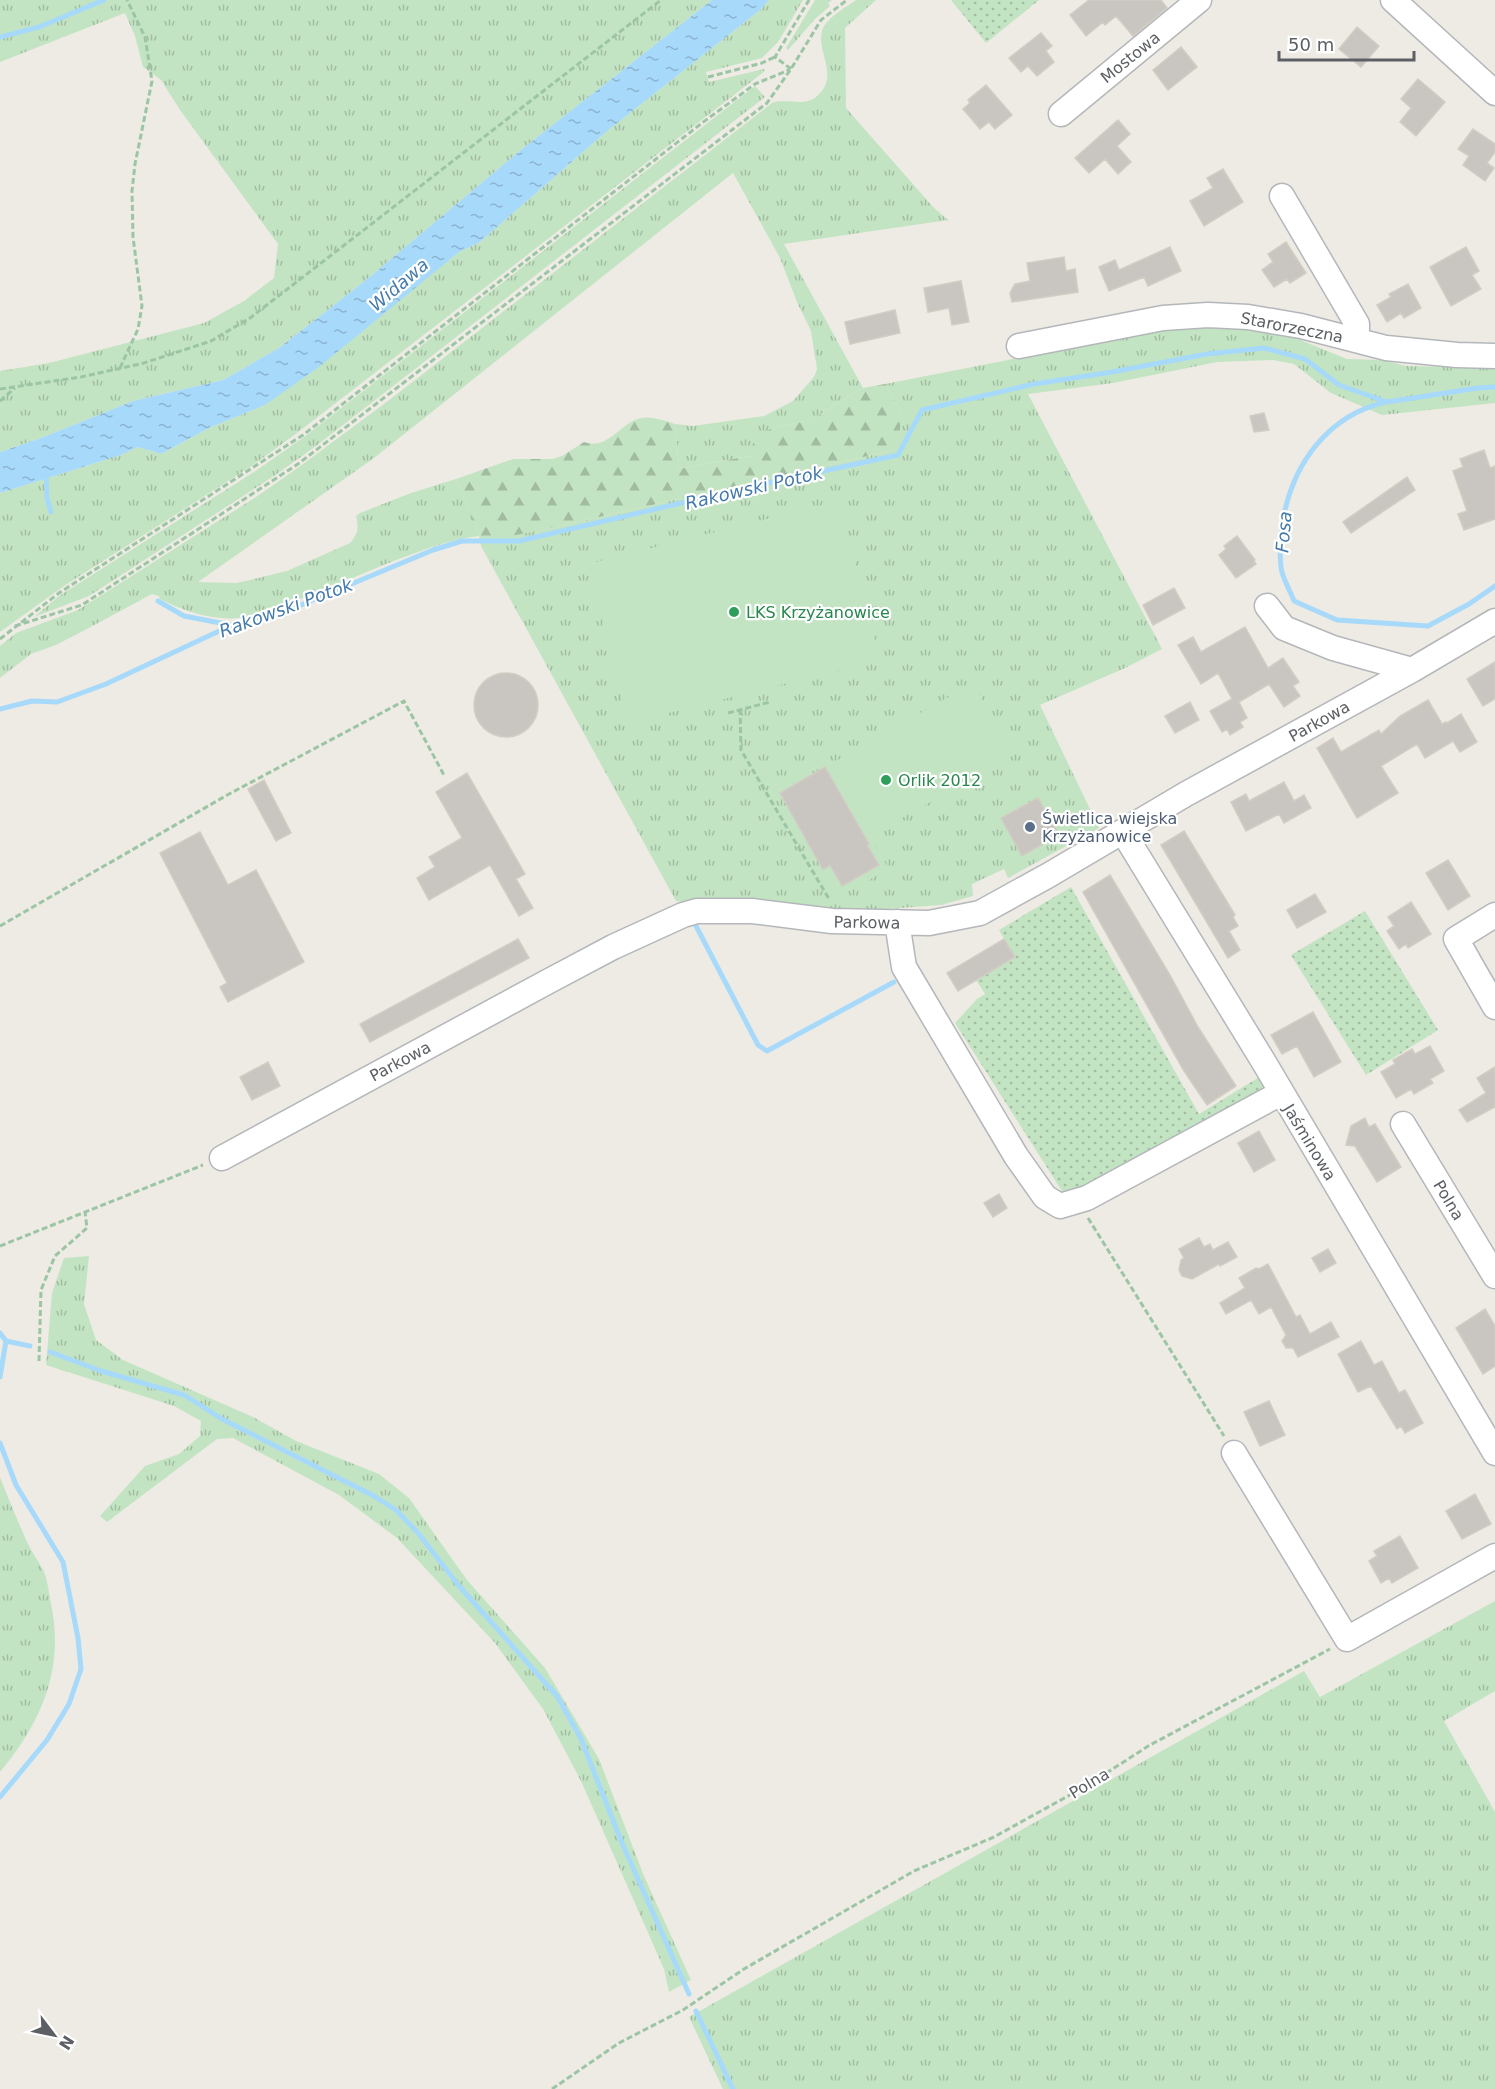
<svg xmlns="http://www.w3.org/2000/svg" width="1495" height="2089" font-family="'DejaVu Sans',sans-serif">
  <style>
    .grass { fill: url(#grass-tufts) }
    .forest { fill: url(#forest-firs) }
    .garden { fill: url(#garden-dots) }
    .pitch { fill: #c3e4c2 }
    .water { fill: url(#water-ripples) }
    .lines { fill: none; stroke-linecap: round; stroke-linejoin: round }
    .stream { stroke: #a7d9fb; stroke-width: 5 }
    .building { fill: #c9c6c1; stroke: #d2cdc3; stroke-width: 1.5 }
    .minor-casing { stroke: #b4b7ba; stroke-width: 27 }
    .path { stroke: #9bc5a5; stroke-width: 3; stroke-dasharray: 6 3; stroke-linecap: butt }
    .minor { stroke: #fff; stroke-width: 24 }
    .leisure-dot { fill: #2e9e5b; stroke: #fff; stroke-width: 2 }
    .service-dot { fill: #5c6f8a; stroke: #fff; stroke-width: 2 }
    .labels { text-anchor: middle; stroke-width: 4.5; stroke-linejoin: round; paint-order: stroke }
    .street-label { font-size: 16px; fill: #5c6064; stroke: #fff }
    .leisure-label { font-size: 16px; fill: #27864d; stroke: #fff; text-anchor: start }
    .service-label { font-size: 16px; fill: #4e5e75; stroke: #fff; text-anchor: start }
    .water-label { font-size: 18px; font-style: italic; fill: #447aac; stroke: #fff }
  </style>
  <defs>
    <pattern id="grass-tufts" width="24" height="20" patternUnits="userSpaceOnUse" patternTransform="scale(1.5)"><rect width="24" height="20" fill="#c3e4c2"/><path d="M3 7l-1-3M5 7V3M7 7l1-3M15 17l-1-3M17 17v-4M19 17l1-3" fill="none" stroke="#a2bca1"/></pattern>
    <pattern id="forest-firs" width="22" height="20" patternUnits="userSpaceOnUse" patternTransform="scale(1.5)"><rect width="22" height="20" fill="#c3e4c2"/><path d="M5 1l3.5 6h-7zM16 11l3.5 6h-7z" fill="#a2bca1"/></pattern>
    <pattern id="garden-dots" width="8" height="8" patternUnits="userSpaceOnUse" patternTransform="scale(1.5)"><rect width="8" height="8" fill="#c3e4c2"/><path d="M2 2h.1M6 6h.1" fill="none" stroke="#a2bca1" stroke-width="1.8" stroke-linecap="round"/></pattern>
    <pattern id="water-ripples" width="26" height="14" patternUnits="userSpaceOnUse" patternTransform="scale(1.5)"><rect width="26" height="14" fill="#a7d9fb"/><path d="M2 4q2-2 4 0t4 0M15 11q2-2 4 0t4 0" fill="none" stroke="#8bb3cf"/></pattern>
  </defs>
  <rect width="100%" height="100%" fill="#eeebe4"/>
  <path class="grass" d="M0,0H712L522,149L366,280L279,348L223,380L133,401L41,438L0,452V371L49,363L204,323L244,301L274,278L278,244L180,110L161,80L143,67L135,36L125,13L0,62Z
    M769,0H803L778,42L762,58L706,72L709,82L764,69L765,71L297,433L253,465L64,586L0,632V493L121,455L138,447L161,454L211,427L265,405L459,252L480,242L606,132L760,10Z
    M815,0H832L828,3L830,6L815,19L788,50L786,48Z
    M856,0H876L845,28L846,108L934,208L948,220L784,244L863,388L811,420L776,427L749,456L679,469L675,424L693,426L764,416L793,401L814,377L817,369L811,331L797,302L780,258L733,173L374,458L198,582L237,583L287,571L350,543C358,534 359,528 356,516L360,513L411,493L456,479L480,536L542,530L894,450L901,411L885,384L1208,321L1278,331L1347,359L1382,360L1406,366L1495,368V403L1382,415L1331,393L1294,364L1273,360L1217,362L1113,383L1028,394L1162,649L1125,668L1040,705L1099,828L1008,878L1004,869L972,884L973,896L941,905L859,911H802L676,901L481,546L479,536C452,539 430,548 404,557C352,577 302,601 248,617C218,622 187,613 160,599L159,596L152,594L85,630L56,645L31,654L0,678V646L16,633L78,610L256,497L299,467L388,401L772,103C786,98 804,107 816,97C841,76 816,53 822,31C826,18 845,8 856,0Z
    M755,86L765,97L316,446L277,474L89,596L34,617L59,596L257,470L304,437Z
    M89,1256L84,1304L96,1340L123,1360L253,1417L296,1441L379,1474L409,1498L467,1580L545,1668L599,1759L644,1876L691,1980L669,1992L664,1969L581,1781L543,1709L495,1643L397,1538L339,1495L233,1438L217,1439L107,1522L100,1516L145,1466L179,1454L200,1436L201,1421L174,1406L46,1365L52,1293L64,1258Z
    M0,1477C9,1500 18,1522 28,1544C33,1554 40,1563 44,1572C48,1582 49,1594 51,1604C65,1669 41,1723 0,1772Z
    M1495,1601V1691L1444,1721L1495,1812V2089H723L689,2017L1304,1671L1320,1697Z"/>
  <path class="forest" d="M885,384L901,411L899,444L894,450L542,530L506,537L480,536L456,479L513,459H552L562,456L584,442C609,451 621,421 642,418C653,416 665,421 675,424L679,469L749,456L756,435L776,427L811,420L863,388Z"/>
  <path class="garden" d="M951,0H1039L986,43Z
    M1071,887L1199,1114L1261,1076L1270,1092L1067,1199L955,1023L977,999L985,994L976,980L1015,957L999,930Z
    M1365,911L1438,1030L1366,1075L1291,955Z"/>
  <path class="pitch" d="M839,501L880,660L628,723L588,564Z
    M973,683L1014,755L870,836L889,869L838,897L780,793Z"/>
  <path class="water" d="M712,0H769L760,10L606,132L480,242L459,252L319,367L265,405L211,427L161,454L138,447L121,455L0,493V452L41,438L133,401L223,380L279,348L366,280L522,149Z"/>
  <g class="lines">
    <path class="stream" d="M0,37L39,27L104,0
      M1385,402C1328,416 1293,463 1283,520C1281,535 1279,552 1281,567C1282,578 1290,590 1294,601L1337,620L1428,626L1469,604L1495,586
      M46,472L47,498L51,512
      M158,601L184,616L231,625
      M0,709L32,701L57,702L106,684L232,625L301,605L433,550L462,541H519L758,485L898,455L922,410L1034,384L1112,372L1207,354L1264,348L1305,359L1339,385L1387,402L1478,388L1495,387
      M695,924L758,1045L767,1051L894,982
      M0,1333L6,1341L0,1377
      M6,1341L30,1346
      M50,1352L101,1371L184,1395L222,1419L374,1496L396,1510L418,1533L459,1586L557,1696L581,1739L622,1843L689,1994
      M0,1443L16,1485L63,1562L78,1638L81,1669L69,1704L47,1740L0,1797
      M696,2011L733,2089"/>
  </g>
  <path class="building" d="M1089,0H1161L1167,8L1133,36L1116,16L1105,25L1103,22L1086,36L1070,15Z
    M1357,27L1379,46L1361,67L1339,49Z
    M1041,33L1052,46L1046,51L1054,62L1037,76L1028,66L1021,72L1009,58Z
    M1181,47L1197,67L1168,90L1153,70Z
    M1418,79L1445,102L1416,136L1400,122L1411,108L1401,99Z
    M986,85L1012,115L995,129L989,122L980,129L963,109L970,103L968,100Z
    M1118,120L1130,134L1117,146L1131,162L1118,174L1105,159L1089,173L1075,158Z
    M1473,129L1495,144V152L1487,163L1494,168L1485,181L1463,165L1469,156L1458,149Z
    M1223,169L1243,202L1204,226L1190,201L1213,188L1207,178Z
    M1286,242L1306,273L1290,283L1287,279L1274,287L1262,270L1273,262L1268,254Z
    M1170,247L1181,271L1148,286L1144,277L1109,291L1099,267L1115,260L1119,270Z
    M1466,247L1479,271L1472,275L1481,289L1451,306L1430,267Z
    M1064,257L1066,271L1075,269L1078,292L1012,302L1010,293L1015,284L1030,281L1027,263Z
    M961,281L969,322L952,325L949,308L928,312L924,288Z
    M1408,284L1421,308L1404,318L1401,313L1387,322L1377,305L1391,297L1389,294Z
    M895,310L900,333L850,344L845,322Z
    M1264,413L1269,430L1254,432L1250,416Z
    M1484,450L1490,468L1495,466V519L1464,530L1458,514L1467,511L1453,471L1463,467L1460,459Z
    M1407,477L1415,490L1351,533L1343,522Z
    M1237,536L1255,560L1254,561L1256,564L1236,578L1219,555L1226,549L1224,546Z
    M1174,588L1185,608L1153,625L1143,605Z
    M1245,627L1268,668L1283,658L1299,682L1293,686L1300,696L1284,707L1269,684L1239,702L1247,718L1240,722L1243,727L1230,735L1227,729L1222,732L1210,711L1232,699L1218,673L1201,684L1178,645L1193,637L1201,652Z
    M1495,662V699L1483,706L1467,679Z
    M474 705a32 32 0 1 1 64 0a32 32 0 1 1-64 0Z
    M1428,700L1442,724L1446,722L1447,723L1461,714L1477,742L1460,752L1453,741L1425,758L1417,744L1381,766L1398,793L1357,818L1317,748L1333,738L1341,752L1379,730L1381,734L1400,716Z
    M1190,702L1199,720L1175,733L1165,716Z
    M825,767L869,844L867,845L879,865L842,886L830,865L823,870L780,793Z
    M467,773L525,874L516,879L533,908L519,916L490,865L429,900L417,878L435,867L429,857L462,838L436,792Z
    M264,780L291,833L276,841L248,789Z
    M1284,782L1294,801L1304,795L1311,808L1284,823L1279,814L1246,831L1231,802L1246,794L1249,801Z
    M1038,798L1059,835L1022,856L1001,818Z
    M1184,831L1235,915L1233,917L1238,926L1229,931L1240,950L1228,958L1161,845Z
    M200,832L228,885L256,870L304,962L228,1002L220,987L227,983L160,853Z
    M1448,860L1470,896L1448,910L1426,873Z
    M1110,875L1170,975L1198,1027L1236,1086L1207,1105L1184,1071L1083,892Z
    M1315,894L1326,912L1297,928L1287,910Z
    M1411,902L1431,934L1408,948L1406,944L1399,949L1387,931L1394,926L1388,917Z
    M518,939L529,958L370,1042L360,1024Z
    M1004,939L1015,957L958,991L947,973Z
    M1313,1012L1341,1062L1314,1077L1297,1046L1282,1054L1271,1035Z
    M1430,1046L1444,1071L1430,1079L1433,1083L1414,1094L1411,1089L1396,1098L1381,1072L1395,1064L1393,1060L1412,1049L1415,1054Z
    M268,1062L280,1086L252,1100L240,1077Z
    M1495,1067V1107L1467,1122L1459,1110L1486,1093L1477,1078Z
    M1365,1118L1369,1127L1375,1124L1401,1167L1377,1182L1355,1146L1346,1145L1351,1126Z
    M1259,1131L1275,1160L1254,1172L1238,1143Z
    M999,1194L1007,1208L993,1217L984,1203Z
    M1199,1238L1204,1247L1210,1244L1213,1250L1228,1242L1237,1257L1220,1266L1219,1264L1192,1279L1182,1276L1179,1270L1181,1260L1184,1258L1179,1249Z
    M1328,1249L1336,1263L1320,1272L1312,1258Z
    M1268,1264L1296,1317L1300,1315L1310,1334L1331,1322L1339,1337L1298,1357L1293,1348H1286L1282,1341L1286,1335L1271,1307L1259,1314L1251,1300L1226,1314L1220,1303L1245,1288L1239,1278L1256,1268L1259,1269Z
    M1485,1309L1495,1326V1366L1483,1374L1456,1328Z
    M1361,1341L1374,1365L1382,1361L1399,1393L1405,1390L1423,1423L1405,1433L1401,1426L1397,1429L1371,1386L1358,1392L1338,1354Z
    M1269,1401L1285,1435L1260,1446L1244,1412Z
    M1475,1494L1491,1524L1462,1539L1446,1511Z
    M1400,1536L1418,1568L1392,1583L1389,1578L1381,1583L1369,1561L1377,1556L1374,1551Z"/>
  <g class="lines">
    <g class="minor-casing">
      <path id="minor" d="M1393,0L1495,93
        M1061,114L1199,0
        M1282,196L1357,324V340
        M1019,346L1163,318L1208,315L1248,317L1301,326L1386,348L1457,355L1495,356
        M1267,606L1284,628L1333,648L1412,670
        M1123,832L1265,1064L1495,1453
        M1495,915L1456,939L1495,1007
        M897,922L904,967L1016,1156L1045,1197L1060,1206L1087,1198L1281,1093
        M1403,1124L1495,1276
        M222,1158L549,981L613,947L683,915L697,911H752L832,921L929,923L980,913L1049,875L1186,794L1412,670L1495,621
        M1234,1453L1347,1639L1495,1556"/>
    </g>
    <path class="path" d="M791,69L775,57L809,0
      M708,77L762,63L775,57
      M120,368L138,329L142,306L133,237L132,191L135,164L152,81L145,37L127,0
      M0,389L81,377L144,363L211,341L250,318L661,0
      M0,401L15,388
      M15,626L82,605L298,464L767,103L791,69L821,20L847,0
      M0,639L59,593L303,435L702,123L755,84L789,70
      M740,709L741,750L829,899
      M728,713L770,702
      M0,926L229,794L404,701L445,777
      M1088,1218L1224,1436
      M0,1246L203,1165
      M39,1361L41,1290L55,1256L87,1228L85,1212
      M552,2089L619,2043L683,2010L744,1969L914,1871L994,1837L1086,1786L1150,1745L1330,1649"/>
    <use href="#minor" class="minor"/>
  </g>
  <g class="leisure-dot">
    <circle cx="734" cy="612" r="6"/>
    <circle cx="886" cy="780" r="6"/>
  </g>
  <circle class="service-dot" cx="1030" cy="827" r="6"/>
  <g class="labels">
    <g class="street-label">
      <text transform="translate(1130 57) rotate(-39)" y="6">Mostowa</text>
      <text transform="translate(1292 327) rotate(11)" y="6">Starorzeczna</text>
      <text transform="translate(1319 721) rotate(-29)" y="6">Parkowa</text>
      <text transform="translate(867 922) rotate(1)" y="6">Parkowa</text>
      <text transform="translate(400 1061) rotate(-28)" y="6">Parkowa</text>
      <text transform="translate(1310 1142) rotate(59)" y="6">Jaśminowa</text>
      <text transform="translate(1449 1200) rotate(59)" y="6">Polna</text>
      <text transform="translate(1089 1783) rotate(-31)" y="6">Polna</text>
    </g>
    <g class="leisure-label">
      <text x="746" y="618">LKS Krzyżanowice</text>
      <text x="898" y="786">Orlik 2012</text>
    </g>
    <g class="service-label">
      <text x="1042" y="824">Świetlica wiejska<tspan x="1042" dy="18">Krzyżanowice</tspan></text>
    </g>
    <g class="water-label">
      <text transform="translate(399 285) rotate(-40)" y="6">Widawa</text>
      <text transform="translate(754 488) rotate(-13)" y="6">Rakowski Potok</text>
      <text transform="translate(1284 532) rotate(-85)" y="6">Fosa</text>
      <text transform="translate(286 608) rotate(-20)" y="6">Rakowski Potok</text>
    </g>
  </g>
  <g transform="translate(54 2035) rotate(122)" stroke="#ffffff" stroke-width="4.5" paint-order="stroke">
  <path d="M0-4.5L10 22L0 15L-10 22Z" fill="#5c6064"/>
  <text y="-9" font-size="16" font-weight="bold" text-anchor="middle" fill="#5c6064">N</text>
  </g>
  <path d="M1279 51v9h135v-9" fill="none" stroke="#5c6064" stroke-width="3"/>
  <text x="1288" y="51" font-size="18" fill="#5c6064" stroke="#ffffff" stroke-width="4.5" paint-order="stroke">50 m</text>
</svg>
